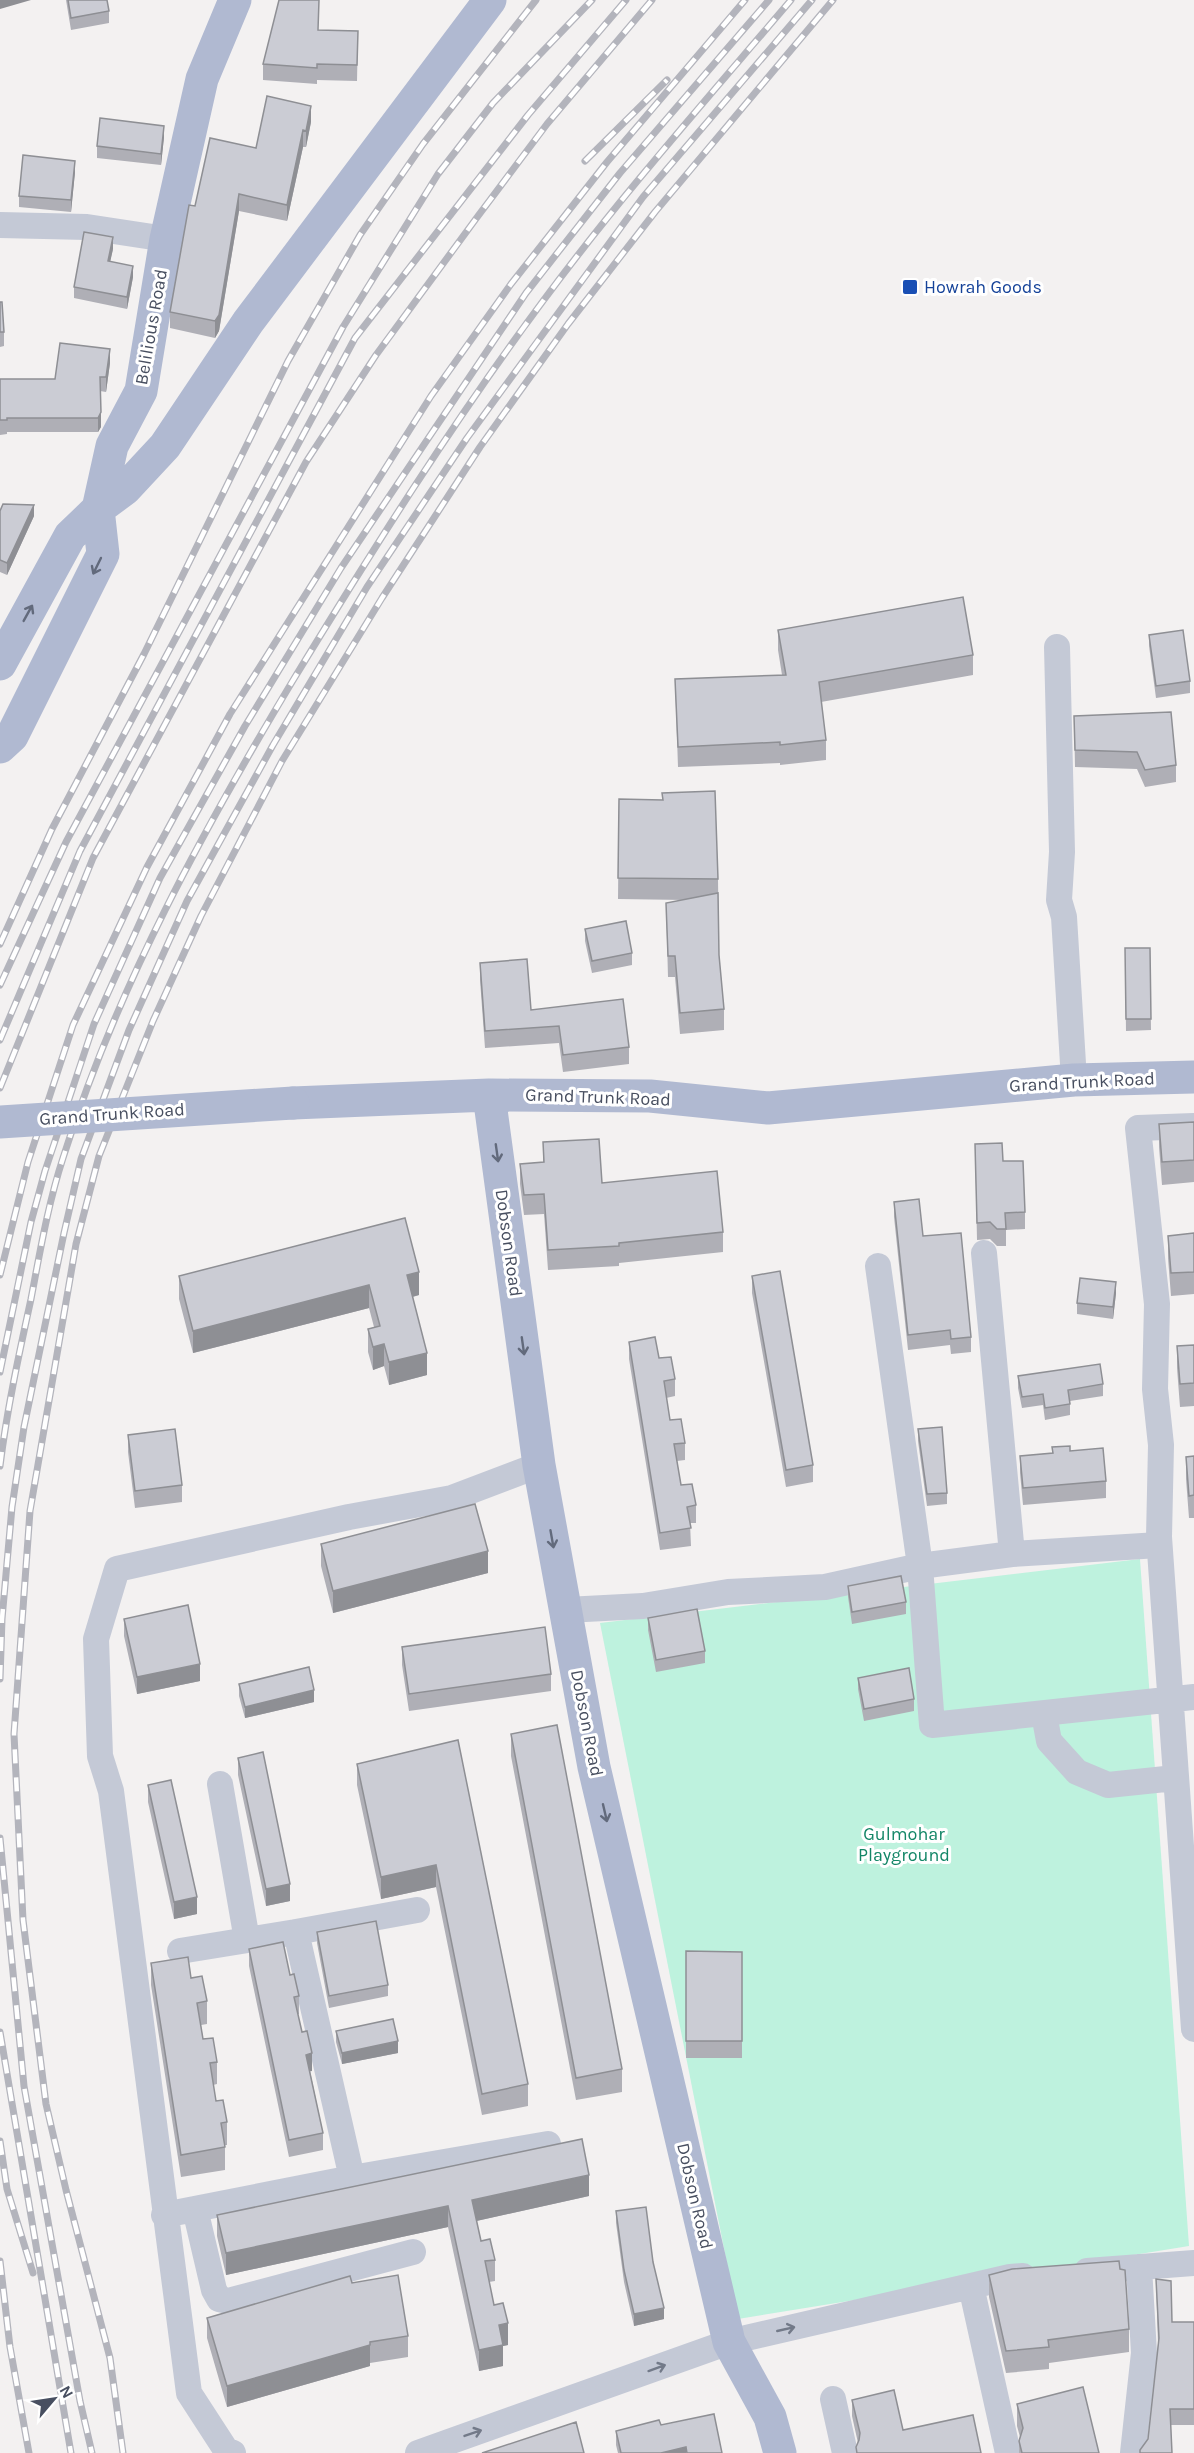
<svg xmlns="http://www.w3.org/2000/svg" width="1194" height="2453" font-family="Karla,sans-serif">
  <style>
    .green { fill: #bef2de }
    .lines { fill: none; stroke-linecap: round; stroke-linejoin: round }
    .minor { stroke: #c4c9d6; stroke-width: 26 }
    .major { stroke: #b0b9d1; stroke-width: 33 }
    .rail-casing { stroke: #b3b4bc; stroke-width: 7 }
    .rail { stroke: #fff; stroke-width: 4.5; stroke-dasharray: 14; stroke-linecap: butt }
    .major-bridge { stroke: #b0b9d1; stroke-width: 33 }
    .wall { fill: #afafb6 }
    .shaded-wall { fill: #8e8f94 }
    .building { fill: #cbccd4; stroke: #8e8f94; stroke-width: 1.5 }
    .oneway { stroke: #626a7c }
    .oneway2 { stroke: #737a89 }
    .transit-dot { fill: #1a4fb4; stroke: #fff; stroke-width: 2 }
    .labels { text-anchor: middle; stroke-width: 6; stroke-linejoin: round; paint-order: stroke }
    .transit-label { font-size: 18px; fill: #164399; stroke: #fff; text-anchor: start }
    .street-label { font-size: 18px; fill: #484f60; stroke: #fff }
    .park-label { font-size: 18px; fill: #138667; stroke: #fff }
  </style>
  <rect width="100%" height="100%" fill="#f3f1f1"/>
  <path class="green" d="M1140,1559L1189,2246L738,2319L600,1623Z"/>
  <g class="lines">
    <path class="minor" d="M0,225L87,227L166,239
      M1057,647L1062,852L1059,900L1064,917L1074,1080
      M1194,1126L1138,1128L1157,1304L1155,1389L1161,1445L1159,1537L1194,2029
      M984,1253L1012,1554
      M878,1266L920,1566L932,1725L1194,1697
      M566,1610L643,1606L728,1592L825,1587L920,1566L1012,1554L1159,1545
      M1044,1714L1049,1741L1077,1772L1108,1785L1175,1778
      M220,1784L247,1940
      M180,1951L296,1932
      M352,2178L296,1932L417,1910
      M195,2209L214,2290L219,2299L228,2301L413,2252
      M164,2215L352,2178L548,2144
      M1087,2271L1194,2263
      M971,2286L1008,2453
      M833,2399L845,2453
      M233,2453L226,2450L189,2393L111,1791L100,1756L96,1639L117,1569L349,1517L452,1498L539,1465
      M418,2453L729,2342L1010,2277L1023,2276
      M1133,2453L1144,2353L1139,2267"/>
    <path class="major" d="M0,664L70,536L98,509L125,489L165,446L248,322L490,0
      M0,747L12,736L103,554L98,509L112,446L141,391L166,239L202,79L235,0
      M489,1095L539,1465L594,1767L729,2342L770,2417L780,2453
      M293,1103L489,1095L650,1096L768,1108L1074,1080L1194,1077"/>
    <g class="rail-casing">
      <path id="rail" d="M585,161L667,80
        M0,944L52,829L144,654L288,361L360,235L423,144L536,0
        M0,985L66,842L343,327L438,174L493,103L592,0
        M0,1040L80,851L355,338L528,115L626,0
        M0,1088L93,858L306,462L376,355L478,216L547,124L652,0
        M0,1275L28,1162L73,1025L147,867L230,714L431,396L511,284L607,162L745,0
        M0,1372L31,1222L45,1171L94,1024L160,878L245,726L341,568L526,293L620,173L769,0
        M0,1466C7,1409 19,1354 31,1299C40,1252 48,1204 63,1158C117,987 203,830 295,677C373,549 453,422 543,301C620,197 707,99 791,0
        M0,1679L2,1619L12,1507L24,1427L64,1233L81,1159L129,1030L187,901L273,745L367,587L467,438L643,197L812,0
        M0,1838L24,2086L80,2401L92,2453
        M0,2032L71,2453
        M0,2141L7,2189L33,2273
        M0,2261L10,2347L29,2453
        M123,2453L110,2358L66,2190L46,2104L23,1920L14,1734L30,1511L76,1244L99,1156L153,1021L201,916L282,761L382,598L480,447L568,324L655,212L833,0"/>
    </g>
    <use href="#rail" class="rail"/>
    <path class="major-bridge" d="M0,1122L293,1103"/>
  </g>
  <path class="wall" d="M66,0H107L109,11V23L71,30Z
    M319,30L358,31L357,81L317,80V84L263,80V64Z
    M311,122L306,147H303L287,221L239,211L219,331L215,338L170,328V312L195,206L256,148Z
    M164,137L161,165L97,158V146Z
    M75,172L71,212L19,207V196Z
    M113,249L110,261L133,277L127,309L74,298V287Z
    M0,302L4,332V346L0,347Z
    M110,363L106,392L100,391L101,427L98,432H7V434L0,435V379H55Z
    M0,511L34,516L7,575L0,572Z
    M778,630L973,655V675L821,702L826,740V760L780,765V763L678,767L675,679L782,675L778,650Z
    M1149,635L1190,681V693L1156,698L1149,646Z
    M1074,716L1176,765V782L1145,787L1137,769L1075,767Z
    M619,799L718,879L719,955L724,1009V1030L680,1034L675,977H668L666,903L685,900L618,899Z
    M585,929L632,953V965L592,973L585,941Z
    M1125,948H1150L1151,1030L1126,1031Z
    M480,963L531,1010L629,1047V1064L563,1072L559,1043L485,1048L480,980Z
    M1194,1122V1182L1162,1185L1159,1147V1124Z
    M543,1142L602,1183L723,1232V1252L619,1263V1266L548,1270L544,1214L524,1215L520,1184V1164L543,1162Z
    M975,1144L1003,1161L1025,1212V1229L1006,1230V1246H997L990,1239L977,1240Z
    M894,1202L971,1337V1352L951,1354L950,1345L908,1350L894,1217Z
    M405,1218L419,1295L413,1297L427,1375L389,1385L384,1366L373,1370L368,1352V1329L374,1327L369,1308L193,1353L179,1299V1276Z
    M1194,1233V1294L1171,1296L1168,1258V1236Z
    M752,1276L813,1465V1482L786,1487L752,1293Z
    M1116,1293L1113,1319L1077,1314V1303Z
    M629,1342L675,1379V1396L666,1398L670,1420L685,1443V1460L677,1461L681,1485L696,1505V1523H690L691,1546L660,1550L629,1359Z
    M1194,1345V1406L1180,1407L1177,1368V1346Z
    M1018,1376L1103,1384V1396L1070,1401V1415L1045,1420L1043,1405L1022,1408L1018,1388Z
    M918,1429L947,1493V1504L927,1506L918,1441Z
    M128,1435L182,1485V1502L135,1508L128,1452Z
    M1052,1447L1070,1451L1106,1481V1498L1023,1505L1020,1473V1456L1052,1453Z
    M1194,1456V1518H1189L1186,1479V1457Z
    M321,1544L488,1573L333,1613L321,1566Z
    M848,1586L906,1602V1614L852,1624L848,1597Z
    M648,1618L705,1651V1663L656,1672L648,1630Z
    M124,1619L200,1681L137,1694L124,1636Z
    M402,1647L551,1674V1691L409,1711L402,1665Z
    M858,1678L914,1699V1711L864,1721L858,1689Z
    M239,1684L314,1702L245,1718L239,1696Z
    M511,1734L622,2069V2092L576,2100L511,1756Z
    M458,1740L528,2084V2106L482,2115L436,1887L381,1899L357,1785V1764Z
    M238,1758L290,1901L266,1906L238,1775Z
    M148,1785L197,1914L174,1919L148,1802Z
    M317,1932L388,1985V1996L329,2008L317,1943Z
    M249,1949L290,1975L299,1996V2014H298L302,2032L312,2071H310L323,2133V2150L289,2157L249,1966Z
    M686,1951L742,1952V2058H686Z
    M151,1963L191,1978L207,2001V2024L201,2025L203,2039L217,2062V2084L213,2085L216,2101L227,2122V2145H225V2170L181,2177L151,1985Z
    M336,2031L398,2053L342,2064L336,2042Z
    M589,2196L476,2221L481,2241L495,2260V2281L489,2282L494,2305L508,2345L503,2346V2366L479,2371L448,2227L226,2275L217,2236V2215Z
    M616,2211L653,2262L664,2319L634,2326L624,2282L616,2223Z
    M989,2275L1129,2329V2352L1049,2363V2369L1006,2373L989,2297Z
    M1156,2279L1172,2322H1194V2425H1171L1148,2439L1158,2344Z
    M352,2283L408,2336V2357L370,2363V2366L227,2407L207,2338V2318Z
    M852,2400L903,2430L981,2453H856V2447L858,2443L852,2416Z
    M1017,2404L1099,2453H1019V2441L1020,2437L1017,2426Z
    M661,2425L722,2453H618L616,2445V2431Z"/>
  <path class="shaded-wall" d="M0,0H31L0,9Z
    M311,106V122L306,147V131Z
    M164,126V137L161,165V154Z
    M303,130V147L287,221V205Z
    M75,161V172L71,212V200Z
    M239,194V211L219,331L215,338V321Z
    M113,237V249L108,272V261Z
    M133,266V277L127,309V297Z
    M110,349V363L106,392V377Z
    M101,412V427L98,432V418Z
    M34,505V516L7,575V563Z
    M419,1272V1295L407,1298V1275Z
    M1116,1282V1293L1113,1319V1307Z
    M369,1285V1308L193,1353V1331Z
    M384,1344V1366L373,1370V1347Z
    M427,1353V1375L389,1385V1362Z
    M488,1551V1573L333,1613V1591Z
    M200,1664V1681L137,1694V1677Z
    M314,1690V1702L245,1718V1707Z
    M436,1865V1887L381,1899V1877Z
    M290,1884V1901L266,1906V1889Z
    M197,1897V1914L174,1919V1902Z
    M398,2041V2053L342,2064V2053Z
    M312,2053V2071L306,2072V2055Z
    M589,2175V2196L472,2222V2200Z
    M448,2206V2227L226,2275V2253Z
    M664,2308V2319L634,2326V2314Z
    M508,2323V2345L503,2346V2366L479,2371V2350L499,2325Z
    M370,2345V2366L227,2407V2386Z
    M686,2447V2453H661Z"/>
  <path class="building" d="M68,0H107L109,11L71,18Z
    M279,0H319L318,30L358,31L357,65L317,64V68L263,64Z
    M267,96L311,106L306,131L303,130L287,205L239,194L219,315L215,321L170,312L189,205L195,206L210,138L256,148Z
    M100,118L164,126L161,154L97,146Z
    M23,155L75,161L71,200L19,196Z
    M84,232L113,237L108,261L133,266L127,297L74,287Z
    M0,302H2L4,332H0Z
    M60,343L110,349L106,377H100L101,412L98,418H7V420H0V379H55Z
    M3,504L34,505L7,563L0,560V511Z
    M963,597L973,655L819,682L826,740L780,745V742L678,747L675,679L786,675L778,630Z
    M1183,630L1190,681L1156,686L1149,635Z
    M1171,712L1176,765L1145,770L1137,752L1075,750L1074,716Z
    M715,791L718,879L618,878L619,799L663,800L662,793Z
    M718,893L719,955L724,1009L680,1013L675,956H668L666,903Z
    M626,921L632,953L592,961L585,929Z
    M1125,948H1150L1151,1019H1126Z
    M527,959L531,1010L623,999L629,1047L563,1055L559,1026L485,1031L480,963Z
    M1194,1122V1160L1162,1162L1159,1124Z
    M599,1139L602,1183L717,1171L723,1232L619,1243V1246L548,1250L544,1194L524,1195L520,1164L544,1162L543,1142Z
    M1002,1143L1003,1161H1023L1025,1212L1005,1213L1006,1229H997L990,1222L977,1223L975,1144Z
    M919,1199L923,1236L961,1233L971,1337L951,1339L950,1330L908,1335L894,1202Z
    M405,1218L419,1272L407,1275L427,1353L389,1362L384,1344L373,1347L368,1329L380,1326L369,1285L193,1331L179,1276Z
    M1194,1233V1272L1171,1273L1168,1236Z
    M780,1271L813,1465L786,1470L752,1276Z
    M1080,1278L1116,1282L1113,1307L1077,1303Z
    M655,1337L659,1358L671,1357L675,1379L664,1381L670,1420L681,1419L685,1443L674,1444L681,1485L692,1484L696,1505L687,1507L691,1528L660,1533L629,1342Z
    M1194,1345V1383L1180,1384L1177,1346Z
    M1100,1364L1103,1384L1068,1390L1070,1404L1045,1408L1043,1394L1022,1397L1018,1376Z
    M942,1427L947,1493L927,1494L918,1429Z
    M175,1429L182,1485L135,1491L128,1435Z
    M1070,1446V1451L1103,1448L1106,1481L1023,1488L1020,1456L1053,1453L1052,1447Z
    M1194,1456V1495L1189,1496L1186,1457Z
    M475,1504L488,1551L333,1591L321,1544Z
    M901,1576L906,1602L852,1612L848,1586Z
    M188,1605L200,1664L137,1677L124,1619Z
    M697,1609L705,1651L656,1660L648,1618Z
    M545,1627L551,1674L409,1694L402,1647Z
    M309,1667L314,1690L245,1707L239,1684Z
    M909,1668L914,1699L864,1709L858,1678Z
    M557,1725L622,2069L576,2078L511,1734Z
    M458,1740L528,2084L482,2094L436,1865L381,1877L357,1764Z
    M263,1752L290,1884L266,1889L238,1758Z
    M171,1780L197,1897L174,1902L148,1785Z
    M376,1921L388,1985L329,1996L317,1932Z
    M283,1942L290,1975L294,1974L299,1996L294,1997L302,2032L307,2031L312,2053L306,2055L323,2133L289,2140L249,1949Z
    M686,1951L742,1952V2041H686Z
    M188,1957L191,1978L202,1976L207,2001L197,2003L203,2039L213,2038L217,2062L210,2063L216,2101L223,2100L227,2122L221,2123L225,2147L181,2155L151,1963Z
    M393,2019L398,2041L342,2053L336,2031Z
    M582,2139L589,2175L472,2200L481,2241L490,2239L495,2260L485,2261L494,2305L503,2303L508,2323L499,2325L503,2345L479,2350L448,2206L226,2253L217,2215Z
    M646,2207L653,2262L664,2308L634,2314L624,2270L616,2211Z
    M1119,2261L1120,2269L1125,2270L1129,2329L1048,2340L1049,2347L1006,2351L989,2275L1012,2269Z
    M398,2275L408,2336L370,2342V2345L227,2386L207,2318L350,2276L352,2283Z
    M1156,2279L1171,2281L1172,2322H1194V2409H1170L1172,2453H1140V2450L1148,2439L1159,2338Z
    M1083,2387L1099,2453H1022L1019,2441L1023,2428L1017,2404Z
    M894,2390L903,2430L973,2415L981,2453H857L856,2447L859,2440L860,2433L852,2400Z
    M714,2414L722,2453H687L686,2447L661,2453H621L616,2431L659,2420L661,2425Z
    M576,2422L584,2453H482Z"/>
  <defs><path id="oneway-shaft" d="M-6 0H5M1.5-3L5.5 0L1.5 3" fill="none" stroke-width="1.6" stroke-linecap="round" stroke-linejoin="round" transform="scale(1.5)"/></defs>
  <g class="oneway">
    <use href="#oneway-shaft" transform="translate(97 566) rotate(116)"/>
    <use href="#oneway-shaft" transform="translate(28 613) rotate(-61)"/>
    <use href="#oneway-shaft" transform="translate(497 1153) rotate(82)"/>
    <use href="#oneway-shaft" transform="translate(523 1346) rotate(82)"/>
    <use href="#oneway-shaft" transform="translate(552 1539) rotate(80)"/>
    <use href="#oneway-shaft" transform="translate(605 1813) rotate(77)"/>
  </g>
  <g class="oneway2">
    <use href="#oneway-shaft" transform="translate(786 2329) rotate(-13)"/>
    <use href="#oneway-shaft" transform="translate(657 2368) rotate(-20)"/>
    <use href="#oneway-shaft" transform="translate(473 2433) rotate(-19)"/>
  </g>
  <rect class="transit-dot" x="902" y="279" width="16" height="16" rx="3"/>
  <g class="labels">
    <g class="transit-label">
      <text x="924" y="293">Howrah Goods</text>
    </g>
    <g class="street-label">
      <text transform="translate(151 327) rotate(-80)" y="6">Belilious Road</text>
      <text transform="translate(1082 1082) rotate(-3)" y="6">Grand Trunk Road</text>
      <text transform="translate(598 1097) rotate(2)" y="6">Grand Trunk Road</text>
      <text transform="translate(112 1114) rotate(-4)" y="6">Grand Trunk Road</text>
      <text transform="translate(509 1243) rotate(82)" y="6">Dobson Road</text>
      <text transform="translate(587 1723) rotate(79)" y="6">Dobson Road</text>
      <text transform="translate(695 2196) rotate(77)" y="6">Dobson Road</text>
    </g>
    <g class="park-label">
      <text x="904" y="1840">Gulmohar<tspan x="904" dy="21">Playground</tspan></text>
    </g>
  </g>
  <g transform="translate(54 2399) rotate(61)" stroke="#ffffff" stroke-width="4.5" paint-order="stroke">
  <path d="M0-4.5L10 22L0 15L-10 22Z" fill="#484f60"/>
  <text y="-9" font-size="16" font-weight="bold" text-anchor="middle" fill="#484f60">N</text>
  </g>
</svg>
